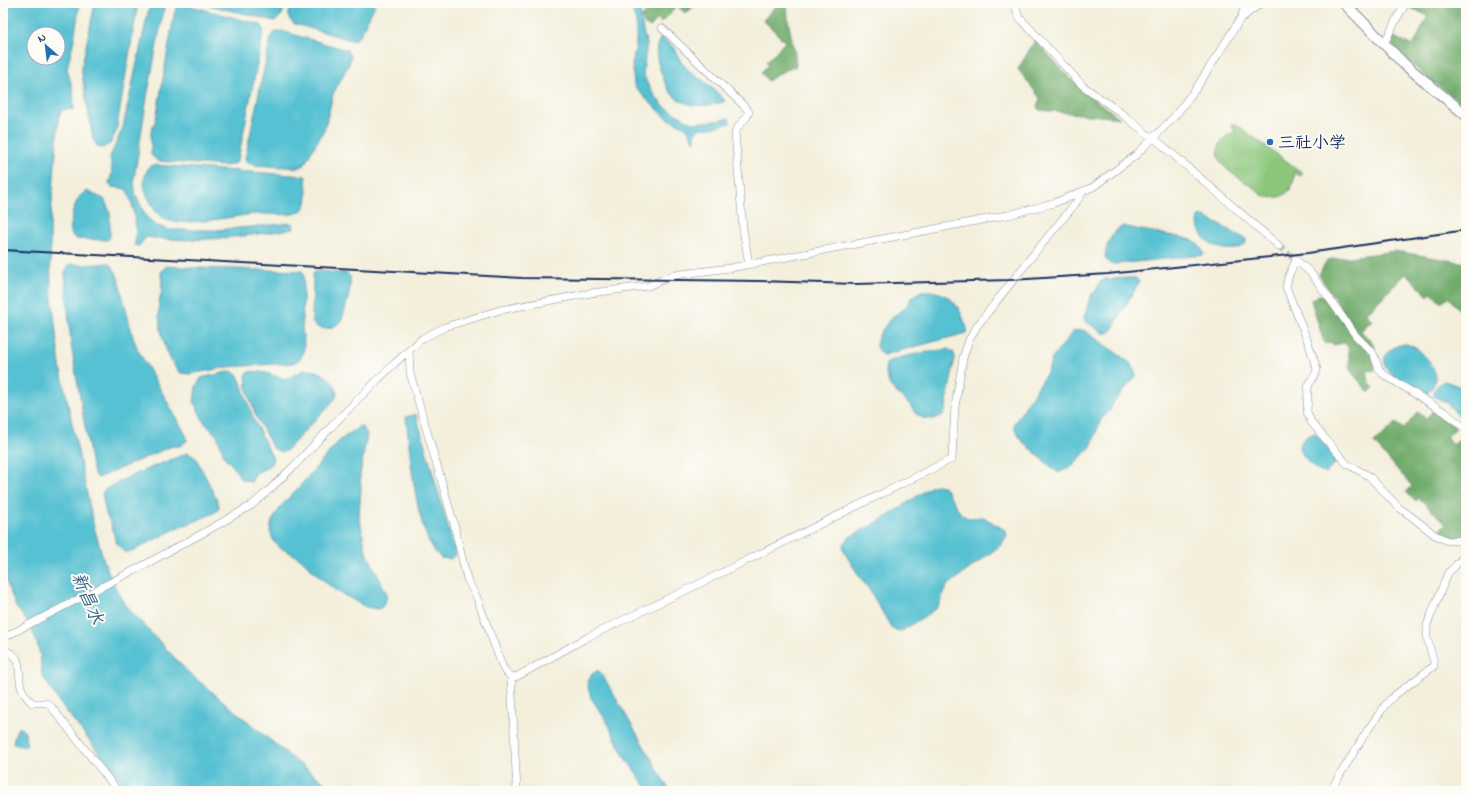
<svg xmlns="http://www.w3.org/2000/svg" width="1469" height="794" font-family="'Indie Flower','LXGW WenKai TC',sans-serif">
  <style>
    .green { fill: #8bc67b; stroke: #537a6c }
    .forest { fill: #70ab6b; stroke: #466d64 }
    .water { fill: #57c1d2; stroke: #397898; fill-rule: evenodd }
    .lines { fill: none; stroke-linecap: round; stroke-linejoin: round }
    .street-tunnel { stroke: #c8c9c2; stroke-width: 7; stroke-dasharray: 7 3.5; stroke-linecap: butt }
    .street-casing { stroke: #878f9c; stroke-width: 8 }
    .secondary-casing { stroke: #878f9c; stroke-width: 12 }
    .street { stroke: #fff; stroke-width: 7 }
    .secondary { stroke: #fff; stroke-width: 10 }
    .rail { stroke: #1b2f5e; stroke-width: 2 }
    .poi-dot { fill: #1f6fb2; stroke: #fdfcf7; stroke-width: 1.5 }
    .labels { text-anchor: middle; stroke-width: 4; stroke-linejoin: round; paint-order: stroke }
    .poi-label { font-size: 17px; fill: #1b2f5e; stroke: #fdfcf7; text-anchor: start }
    .water-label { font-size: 18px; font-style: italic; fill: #2d5b81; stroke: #fdfcf7 }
  </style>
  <rect width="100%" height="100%" fill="#fdfcf7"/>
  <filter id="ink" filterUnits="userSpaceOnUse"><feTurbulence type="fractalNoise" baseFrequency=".025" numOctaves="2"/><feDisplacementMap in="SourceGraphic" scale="8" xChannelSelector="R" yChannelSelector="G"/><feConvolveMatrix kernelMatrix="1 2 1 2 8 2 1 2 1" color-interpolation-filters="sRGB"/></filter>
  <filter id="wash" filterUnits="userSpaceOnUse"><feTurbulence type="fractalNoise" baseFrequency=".012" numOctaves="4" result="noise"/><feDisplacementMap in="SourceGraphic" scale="16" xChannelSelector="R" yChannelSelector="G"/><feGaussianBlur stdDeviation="0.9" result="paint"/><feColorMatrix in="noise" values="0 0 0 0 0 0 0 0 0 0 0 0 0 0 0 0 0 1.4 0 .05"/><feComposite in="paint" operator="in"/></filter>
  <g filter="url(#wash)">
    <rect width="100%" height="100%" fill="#f3efdb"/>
    <path class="green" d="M1234,123L1303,173L1300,176L1294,172C1296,188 1284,201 1268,197C1261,196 1255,189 1250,185C1236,176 1211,164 1220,144C1223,137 1230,133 1236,131L1231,127Z"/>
    <path class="forest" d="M655,3H697L686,14L677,6L661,23L658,19L650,27L645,25L642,17Z
      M779,3H788C785,22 796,46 796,66L782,72L768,81L761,72L768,65L766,62L785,42L763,20Z
      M1408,3H1466V107L1421,73L1390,43L1392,36L1413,46L1428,16L1407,6Z
      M1035,40L1069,77L1090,96L1120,118L1039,110L1037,107L1040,98L1018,69Z
      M1395,251L1466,263V317L1448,297L1441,303L1431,293L1428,296L1406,274L1366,314L1372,320L1361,331L1376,346L1373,350L1361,339L1319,275L1327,260Z
      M1319,295L1324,296L1373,357L1375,370L1367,371L1369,382L1374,388L1369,393L1350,370L1348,346L1343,343L1333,345L1332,342L1326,344L1323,340L1311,300Z
      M1434,409L1456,428L1447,437L1453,445L1464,435L1466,436V537L1451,538L1437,532L1446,524L1419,498L1416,501L1406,492L1412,486L1374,443L1396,423L1404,429L1418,412L1426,419Z"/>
    <path class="water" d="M3,3H80L74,39L67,68L73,91L74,109L62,110L59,115L50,226L51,290L60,366L94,527L104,561L113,583L124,604L188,672L292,758L336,791H129L59,702L42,675L40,654L35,637L27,621L16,607L7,584L3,558ZM34,34H58V58H34Z
      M95,3H138L116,132L110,144L102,148L98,147L93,140L82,74V65Z
      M150,3H165L147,97L134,179L135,194L146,216L155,225L170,230H217L293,223L294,229C245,236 195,244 146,237L139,246L134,245C139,232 133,200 126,189L112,187L109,183L112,172L110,157L123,127Z
      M199,3H286L282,15L275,21Z
      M291,3H376L360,35L354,41L295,24C286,19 289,12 291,3Z
      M630,3H639L643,32L647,44L643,72L647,83L655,96L663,106L692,123L715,121L729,118L730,123C723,124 717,127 711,128C704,129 700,127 695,132V140H693L687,128L667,118L643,96L634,85L632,64L636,47V22Z
      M184,4L261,25L264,29L238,160L236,163L227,166L157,161L151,155V132L156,119L174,15C176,9 177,4 184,4Z
      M281,31L347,50L351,56L349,64L333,94L325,128L304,165L298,168L254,165L248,163L245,159L271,36L274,33Z
      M661,37L674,48L681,62L691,73L709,85L725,100L724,102C705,108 680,108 668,89C665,83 662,76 660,69C656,57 654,48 661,37Z
      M155,165L305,176L306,177C306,187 310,203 302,210C295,218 269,213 258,214C236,215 182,228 164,219C156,215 152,205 148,197C142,187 143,175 150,166Z
      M87,191L104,199L106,203L110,213V237L108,240L77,239L70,234C71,220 73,197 87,191Z
      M1203,216L1246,239V243C1230,260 1192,241 1199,217Z
      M1123,226L1136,229L1190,239L1198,244L1204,253L1203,255L1116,264L1109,263L1105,258C1106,245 1111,232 1123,226Z
      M109,263L112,266L117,274L133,337L138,350L186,435L187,441L180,446H172L98,478L94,474L91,461L71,345L65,273L68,266L71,264L84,265Z
      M167,266L199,268L302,271L304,274L302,329C304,341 308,358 293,363L228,367L190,374L181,373C165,361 155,316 160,298C160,295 162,293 162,289C162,283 161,277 161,271Z
      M315,271L346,273C348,274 349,275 350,277C352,283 345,315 341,320C335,330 318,332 312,322L313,275Z
      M1130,278L1137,279L1139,282L1111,331L1108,333H1103L1085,321L1084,317L1091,295L1096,291L1100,282L1106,279Z
      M921,291C943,290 955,298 963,318C965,324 968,327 967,333L883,355L879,352L876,346L877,341L879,335L891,318L906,307L912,297Z
      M1080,330H1084L1129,362L1135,370L1136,376L1113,403L1110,411L1101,419L1091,447L1071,467L1058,473L1023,442L1015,430L1014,424L1048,371L1052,358L1074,331Z
      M1406,344C1420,347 1436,365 1436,380C1433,386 1430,395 1422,394C1411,387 1374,371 1387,354C1391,348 1399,344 1406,344Z
      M948,349L954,353L955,358L945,412L943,415L934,419L923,418L916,414L910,405L890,386L885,371L886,364C892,356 936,351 948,349Z
      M303,370C307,370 312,370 316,371C327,374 342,388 335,399L286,451C282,453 275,450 272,447L256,416L245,384L247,382L246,376L248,372C262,369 274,377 287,379Z
      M232,371L239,377L254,420L273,459C271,468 263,469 256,473C254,475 253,479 251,482L241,479L233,466L225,458L217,436L204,422L196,406L194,403L196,387L201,378Z
      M1445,381L1466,389V424L1448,404L1434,396C1433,389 1438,384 1445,381Z
      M416,414L456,555L450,559L441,558C415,538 410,449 406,417Z
      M360,426L363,428L367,434L360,475L361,488L359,515L366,551L387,594L385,603L382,607L378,609L366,607L335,590L316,574L300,558L279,547L274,542L270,531L272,521L282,505L300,486L339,441Z
      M1315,433L1337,460L1336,463L1326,473C1316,473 1303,457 1299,448C1300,441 1308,434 1315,433Z
      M187,453L190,454L196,458L217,500L219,506L218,510L214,513L191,523L177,528L133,551L128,552H124L116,542L111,524L106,514L102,493C109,482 172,460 187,453Z
      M936,485L944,486L961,514L968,518L983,517L1005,530L1007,535L1001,545L947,586C942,593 942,601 937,608L902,631L896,630L891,627L869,589L859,576L846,555L843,547L844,543L850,537L890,515L930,487Z
      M598,670L602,674L670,791H649L623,754L606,720L591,698L587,683L592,674Z
      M18,728H21L26,734L25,738L27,744L24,747L14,744L13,742L16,731Z"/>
  </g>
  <g filter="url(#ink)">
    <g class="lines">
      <path class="street-tunnel" d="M1279,246L1295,259"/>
      <g class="street-casing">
        <path id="street" d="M1014,3L1019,17L1083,86L1121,113L1148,135L1154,138L1279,246
          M1243,17L1261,3
          M662,28L743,105L749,112C747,121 737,124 735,133L743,229L749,264
          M1384,44L1396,20L1406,3
          M1295,259L1311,273L1356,336L1373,353L1379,369L1383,374L1446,413L1466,429
          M1296,260L1289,275L1286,287L1308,342L1317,369C1316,377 1309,381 1308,388L1307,412L1311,422L1347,464L1369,476L1398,507L1412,517L1435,535L1448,541L1466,540
          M409,350L410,373L454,524L467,579L477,598L503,668L509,675L516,677L588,637L705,581L952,459L955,407L963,358L969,340L977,326L1033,255L1075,204L1083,192
          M3,638L142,566L205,532L252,505L268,491L293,467L356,401L395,363L423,338L445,327L500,310L591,293L648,286L671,276L681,274L730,268L1008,215L1054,203L1093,187L1136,155L1174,117L1197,87L1241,18L1246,3
          M3,651C25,654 17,672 21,687C23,693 27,698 32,703H47L49,704L118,791
          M511,676L517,791
          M1330,791L1367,731L1386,704L1395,695L1434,666V662L1427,638V625L1448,573L1456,565L1466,554"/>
      </g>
      <g class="secondary-casing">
        <path id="secondary" d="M1344,3L1404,64L1466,115"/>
      </g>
      <use href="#street" class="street"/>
      <use href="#secondary" class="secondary"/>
      <path class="rail" d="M3,250L522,278L759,281L856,284L1010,280L1108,274L1308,253L1466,230"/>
    </g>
  </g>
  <circle class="poi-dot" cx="1270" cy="142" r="4"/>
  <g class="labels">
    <g class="poi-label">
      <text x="1278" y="148">三社小学</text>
    </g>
    <g class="water-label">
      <text transform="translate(88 598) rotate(67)" y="6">新昌水</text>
    </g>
  </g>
  <rect width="1469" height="794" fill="none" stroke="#fdfcf7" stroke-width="16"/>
  <g transform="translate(46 46) rotate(332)"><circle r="19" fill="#fdfcf7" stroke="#a3aaba"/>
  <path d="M0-3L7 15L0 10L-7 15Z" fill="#1f6fb2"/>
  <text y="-6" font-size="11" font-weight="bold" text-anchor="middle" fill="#1b2f5e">N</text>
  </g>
</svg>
